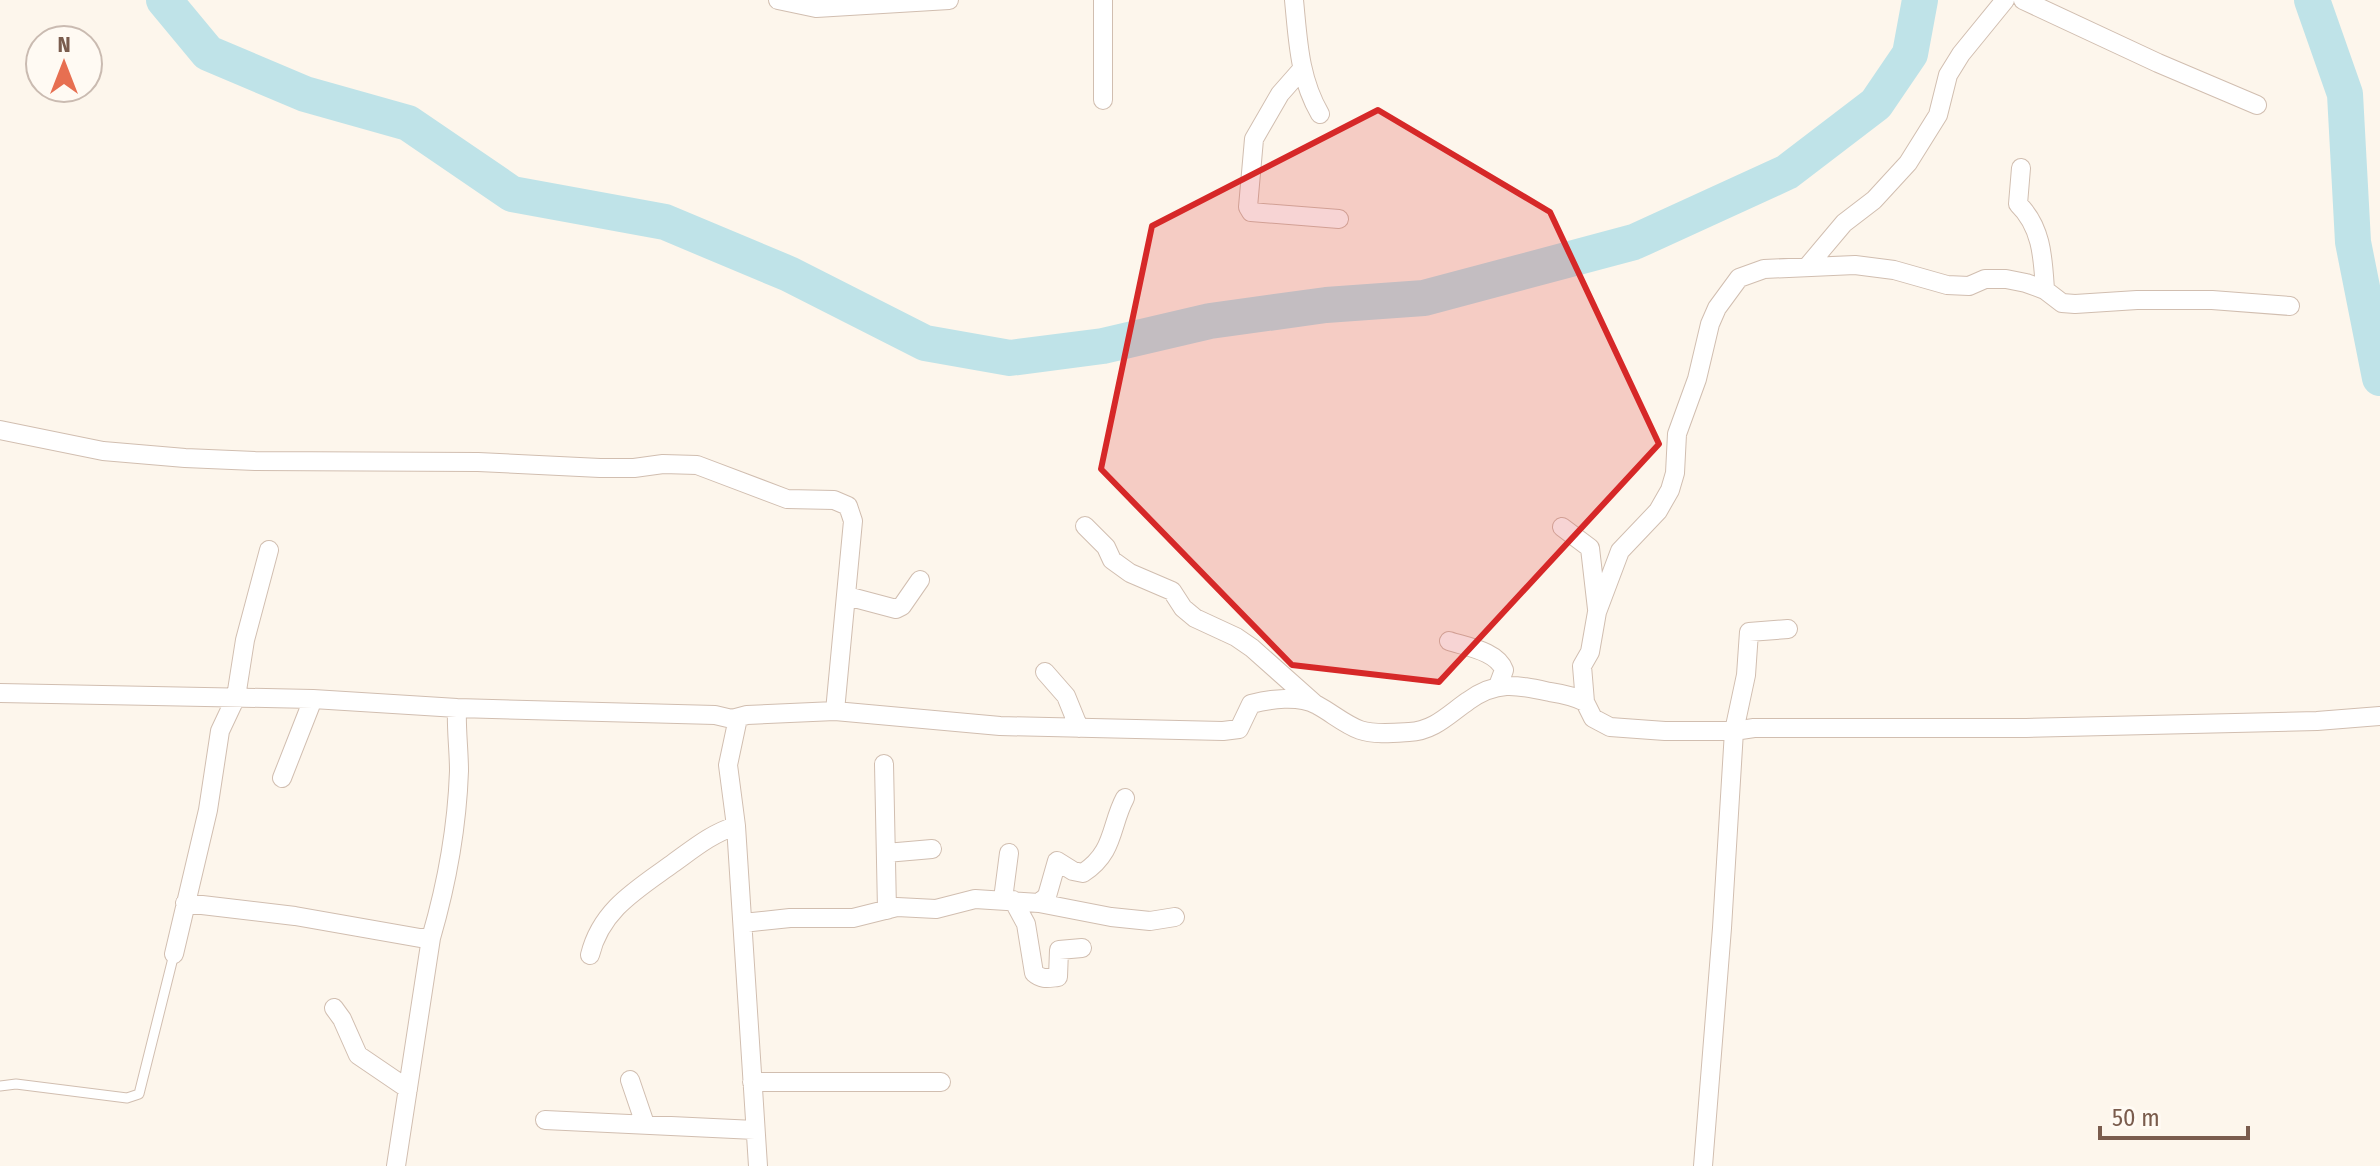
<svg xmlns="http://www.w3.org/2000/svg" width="2380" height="1166" font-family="'Fira Sans Condensed',sans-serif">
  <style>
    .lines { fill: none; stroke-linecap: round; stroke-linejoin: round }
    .river { stroke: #bfe3e8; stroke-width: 36 }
    .service-casing { stroke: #d1beb0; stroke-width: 11 }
    .minor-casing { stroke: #d1beb0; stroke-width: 20 }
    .service { stroke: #fff; stroke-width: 9 }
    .minor { stroke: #fff; stroke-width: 18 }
    .marked { fill: #d62828; fill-opacity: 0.2; stroke: #d62828; stroke-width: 6; stroke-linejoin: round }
  </style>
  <rect width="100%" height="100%" fill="#fdf6ec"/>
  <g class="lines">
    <path class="river" d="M164,0L208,53L305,94L408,123L512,194L665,222L789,274L925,343L1010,358L1103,346L1210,321L1326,305L1424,298L1634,242L1787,172L1876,104L1910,54L1920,0
      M2312,0L2345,94L2353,242L2380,378"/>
    <g class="service-casing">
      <path id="service" d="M0,1086L16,1084L127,1098L139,1094L174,954"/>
    </g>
    <g class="minor-casing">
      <path id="minor" d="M778,0L816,8L949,0
        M1294,0C1298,40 1299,78 1320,114
        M2023,0L2158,63L2257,105
        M1302,69L1280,94L1254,139L1248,207L1251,212L1339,219
        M1103,100V0
        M2021,168L2018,204C2042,227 2043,259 2045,290
        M1807,267L1844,223L1874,200L1908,163L1938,115L1948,75L1961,54L2005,0
        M2290,306L2212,300H2137L2075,304L2062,303L2045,290L2026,283L2006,279H1985L1969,286L1947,285L1894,270L1855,265L1764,269L1739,278L1717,308L1710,324L1697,379L1677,434L1675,473L1670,490L1658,511L1620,551L1597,612L1590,652L1582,666L1585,702L1593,718L1610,727L1665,731H1734L1754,728H2026L2317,721L2380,716
        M0,430L103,451L185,458L255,461L478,462L600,468H634L663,464L697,465L787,499L834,500L848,506L853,521L835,711
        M1085,526L1106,547L1112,560L1130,573L1172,591L1183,608L1195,618L1236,637L1252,648L1315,704
        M1562,527L1590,548L1597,609
        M847,596L896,609L902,606L920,580
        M1449,641C1467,647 1497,651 1504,670L1498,686
        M1045,672L1066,696L1079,728
        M0,693L313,699L457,708L715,715L732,719L747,715L835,711L1000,726L1223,731L1239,729L1251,704C1270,699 1299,695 1317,705C1332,713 1344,724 1360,730C1374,735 1394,733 1409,732C1434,731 1449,714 1468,701C1497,680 1517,685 1550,692C1563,694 1574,696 1585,702
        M738,718L728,765L736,826L758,1166
        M884,764L887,910
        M282,778L313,699
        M886,853L932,849
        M1003,899L1009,853
        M1013,900L1026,924L1034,973C1042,980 1048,978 1058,977L1059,950L1082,948
        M185,903L295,916L420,938H431C447,883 457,828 459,771C459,750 456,729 457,708
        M1039,903L1047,896L1057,861L1073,871L1083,873C1115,852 1110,826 1125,798
        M743,923L790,918H853L897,907L936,909L975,899L1039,903L1111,917L1150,921L1175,917
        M174,954L208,810L220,731L236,697L245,640L269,550
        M590,955C601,910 636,890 672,864C693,849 712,833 736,826
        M334,1008L342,1019L358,1055L408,1089
        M630,1080L645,1124
        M752,1082H941
        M545,1120L755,1130
        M396,1166L431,938
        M1703,1166L1722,928L1734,731L1746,675L1749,632L1788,629"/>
    </g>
    <use href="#service" class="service"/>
    <use href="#minor" class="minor"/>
  </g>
  <path class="marked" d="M1378,110L1550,212L1659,444L1439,682L1292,665L1101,469L1152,226Z"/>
  <g transform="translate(64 64)"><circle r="38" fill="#fffaf3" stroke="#cabbb1" stroke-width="2"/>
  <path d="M0-6L14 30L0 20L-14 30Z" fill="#e76f51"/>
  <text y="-12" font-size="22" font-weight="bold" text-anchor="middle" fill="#7a5c4d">N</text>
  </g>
  <path d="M2100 1126v12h148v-12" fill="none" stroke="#7a5c4d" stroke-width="4"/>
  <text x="2112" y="1126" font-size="24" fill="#7a5c4d" stroke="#fffaf3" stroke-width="6" paint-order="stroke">50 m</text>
</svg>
